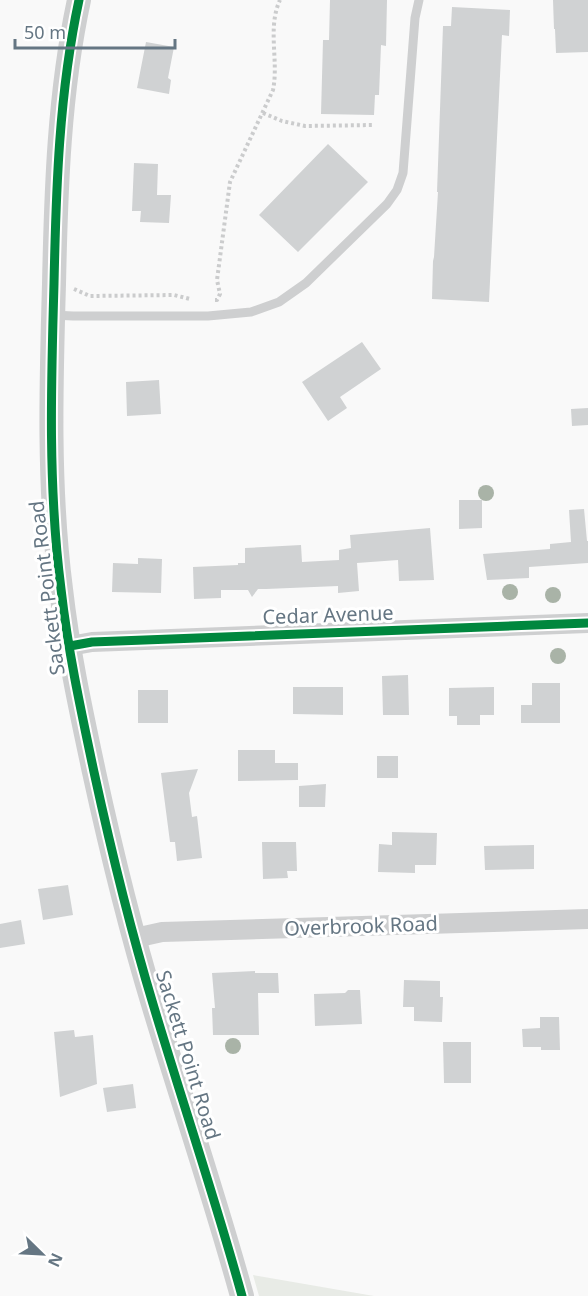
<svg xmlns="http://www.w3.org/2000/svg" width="588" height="1296" font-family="'Noto Sans',sans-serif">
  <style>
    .green { fill: #e8ebe6 }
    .building { fill: #d0d2d3 }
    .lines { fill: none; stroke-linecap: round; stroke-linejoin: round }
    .path { stroke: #cbcccd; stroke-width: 4; stroke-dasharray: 3 3; stroke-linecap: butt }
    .service { stroke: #cecfd0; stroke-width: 9 }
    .minor { stroke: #cecfd0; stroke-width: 20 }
    .tertiary { stroke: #cecfd0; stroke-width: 24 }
    .cycleway-casing { stroke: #fff; stroke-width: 13 }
    .cycleway { stroke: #00873e; stroke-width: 9 }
    .tree { fill: #a9b3a7 }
    .labels { text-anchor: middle; stroke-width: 6; stroke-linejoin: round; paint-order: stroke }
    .street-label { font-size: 20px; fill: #657683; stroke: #fff }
  </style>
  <rect width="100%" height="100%" fill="#f9f9f9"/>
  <path class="green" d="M253,1275L374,1296H259Z"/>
  <path class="building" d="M330,0H387L386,46L381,45L379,95H375L374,115L321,114L323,40H329Z
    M553,0H588V52L556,53L555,29H554Z
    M452,7L510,10L509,36L502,35L489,302L432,299L433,261L434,257L438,192H437L443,26H451Z
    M146,42L174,47L168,78L171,80L169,94L137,88Z
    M328,144L368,182L298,252L259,215Z
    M134,163L158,164L157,195H171L169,223L140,222L141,211H132Z
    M362,342L381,369L340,397L347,408L328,421L302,382Z
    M159,380L161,414L127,416L126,382Z
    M588,408V425L572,426L571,409Z
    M459,500H482V528L459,529Z
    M584,509L587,541H588V563L529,567V578L487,580L483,554L550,549V544L571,542L569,510Z
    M430,528L434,580L399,581L398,560L357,563L359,591L338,593V586L266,589H258L252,597L248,590H221V598L194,599L193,567L238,565V563H245V548L301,545L302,562L339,560V550L351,548L350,535Z
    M138,558L162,559L161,593L112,592L113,563L138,564Z
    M408,675L409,715H383L382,676Z
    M532,683H560V723H521V705H532Z
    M293,687H343V715L293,714Z
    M494,687V715H480V725H457V716H449V688Z
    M138,690H168V723H138Z
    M238,750H275V763H298V780L238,781Z
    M377,756H398V778H377Z
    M198,769L189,793L192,817L197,816L202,858L177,861L175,842H170L161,773Z
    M326,784L325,807H299V786Z
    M392,832L437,833L436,865H415V873L378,872L379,844L392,845Z
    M262,842H296L297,871H287L288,878L263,879Z
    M534,845V869L485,870L484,846Z
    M68,885L73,915L43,920L38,889Z
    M21,920L25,944L0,948V924Z
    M255,971V973H278L279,993H258L259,1035H213L212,1008H215L212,973Z
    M404,980L440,981V997H443L442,1022L414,1021V1007H403Z
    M348,990H360L362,1024L315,1026L314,994L345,993Z
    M540,1017H559L560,1050H541V1047H523L522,1029L540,1028Z
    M74,1030L75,1037L93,1035L97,1084L60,1097L54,1032Z
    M443,1042H471V1083H444Z
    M133,1084L136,1108L107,1112L103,1088Z"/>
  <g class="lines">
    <path class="path" d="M263,113L282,121L305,126L374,125
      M74,289L90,296L174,295L190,299
      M215,300H217L220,294L217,280L230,182L273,90C279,61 267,28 280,0"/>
    <path class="service" d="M53,315L73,316H208L251,312L279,302L306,283L387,204L397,190L403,173L415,18L419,0"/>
    <path class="minor" d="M70,646L92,642L588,623
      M135,938L162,932L588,919"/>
    <path class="tertiary" d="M79,0C59,93 56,189 54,284C51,385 48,488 61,589C68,651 81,711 94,772C111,850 130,928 153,1004C182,1101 215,1198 242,1296"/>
    <g class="cycleway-casing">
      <path id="cycleway" d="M79,0C59,93 56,189 54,284C51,385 48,488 61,589C68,651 81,711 94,772C111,850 130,928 153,1004C182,1101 215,1198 242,1296
        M70,646L92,642L588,623"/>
    </g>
    <use href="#cycleway" class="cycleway"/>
  </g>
  <g class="tree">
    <circle cx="486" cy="493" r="8"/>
    <circle cx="510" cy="592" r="8"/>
    <circle cx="553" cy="595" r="8"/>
    <circle cx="558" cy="656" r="8"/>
    <circle cx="233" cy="1046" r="8"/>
  </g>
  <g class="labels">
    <g class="street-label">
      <text transform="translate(47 588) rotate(-97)" y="7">Sackett Point Road</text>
      <text transform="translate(328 615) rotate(-2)" y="7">Cedar Avenue</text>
      <text transform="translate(361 926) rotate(-2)" y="7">Overbrook Road</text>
      <text transform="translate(188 1055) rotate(73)" y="7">Sackett Point Road</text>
    </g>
  </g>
  <g transform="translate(42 1254) rotate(114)" stroke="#ffffff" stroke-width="4.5" paint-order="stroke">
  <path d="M0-4.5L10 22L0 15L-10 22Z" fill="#657683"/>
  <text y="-9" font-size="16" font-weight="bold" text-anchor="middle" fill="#657683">N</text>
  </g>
  <path d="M15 39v9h160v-9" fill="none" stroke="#657683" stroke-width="3"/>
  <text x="24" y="39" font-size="18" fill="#657683" stroke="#ffffff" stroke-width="4.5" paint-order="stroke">50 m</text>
</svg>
